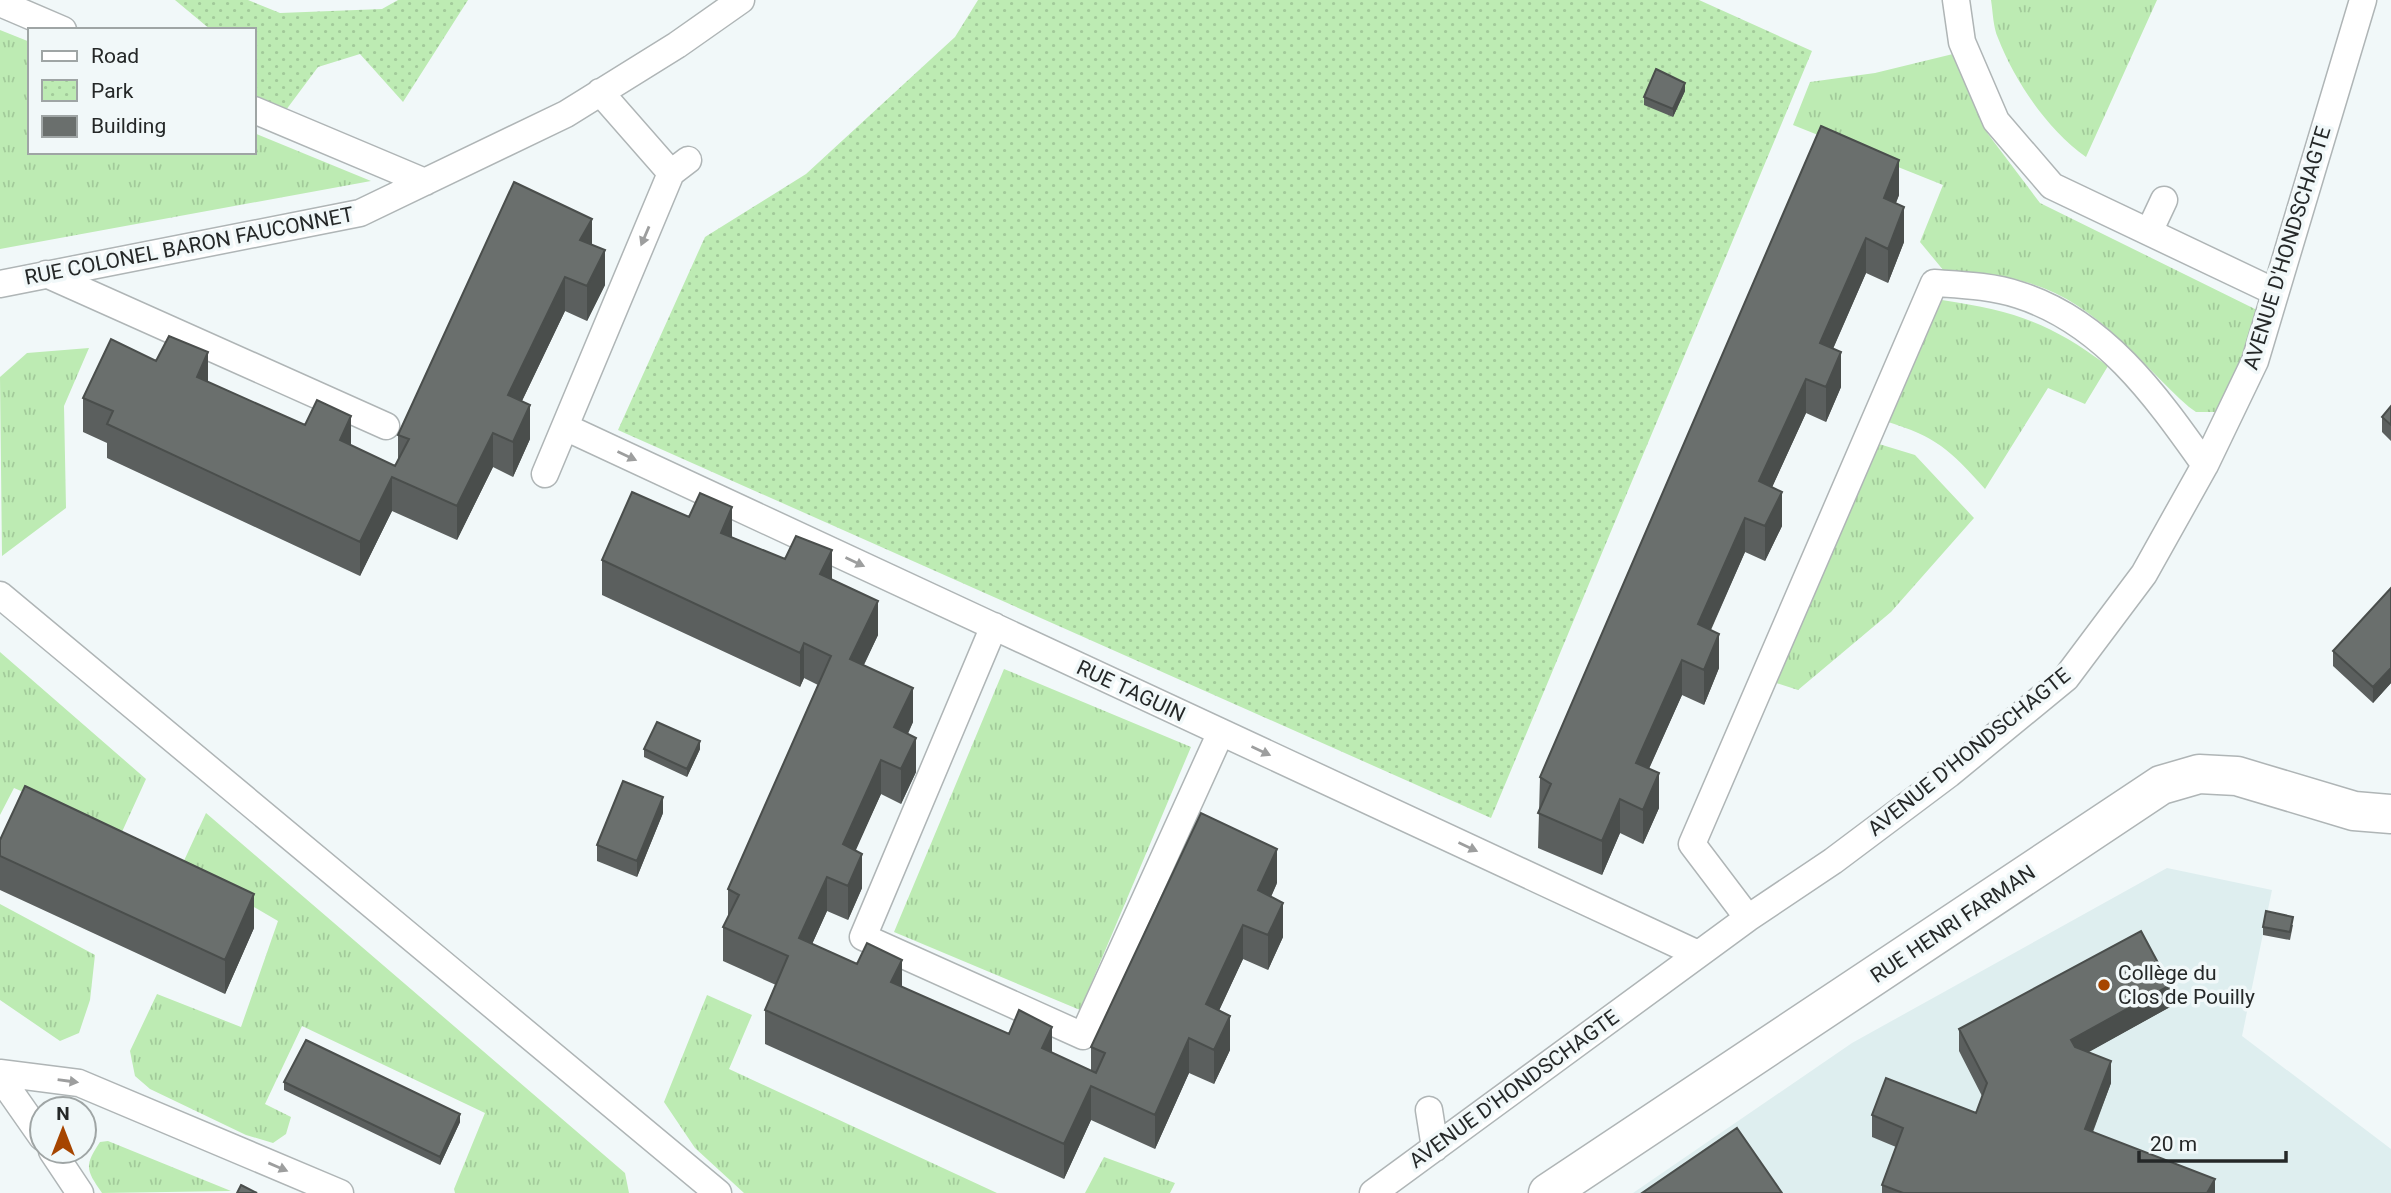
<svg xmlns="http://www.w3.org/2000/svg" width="2391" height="1193" font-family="Roboto,sans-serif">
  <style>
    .built { fill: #deeeef }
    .grass { fill: url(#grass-tufts) }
    .park { fill: url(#park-dots) }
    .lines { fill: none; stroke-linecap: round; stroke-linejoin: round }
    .service-casing { stroke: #afb5b6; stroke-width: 29 }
    .minor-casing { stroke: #afb5b6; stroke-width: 41 }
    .service { stroke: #fff; stroke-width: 26 }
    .minor { stroke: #fff; stroke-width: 38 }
    .wall { fill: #5b5f5e }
    .shaded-wall { fill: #4a4e4c }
    .building { fill: #6a6f6d; stroke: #4a4e4c; stroke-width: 2 }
    .oneway { fill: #9d9e9e }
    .poi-dot { fill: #a64500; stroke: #f1f8f9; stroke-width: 2.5 }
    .labels { text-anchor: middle; stroke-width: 7; stroke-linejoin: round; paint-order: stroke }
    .street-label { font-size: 21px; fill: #252828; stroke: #f1f8f9 }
    .poi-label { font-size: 21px; fill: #252828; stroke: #f1f8f9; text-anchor: start }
  </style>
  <defs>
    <pattern id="grass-tufts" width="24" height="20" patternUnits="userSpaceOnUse" patternTransform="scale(1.75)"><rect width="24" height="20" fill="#bdebb3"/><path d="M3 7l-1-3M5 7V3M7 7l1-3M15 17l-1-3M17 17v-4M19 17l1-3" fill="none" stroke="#a2ca9a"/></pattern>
    <pattern id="park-dots" width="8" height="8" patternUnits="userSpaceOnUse" patternTransform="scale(1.75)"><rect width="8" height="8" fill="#bdebb3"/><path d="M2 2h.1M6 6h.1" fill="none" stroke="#a2ca9a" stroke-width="1.8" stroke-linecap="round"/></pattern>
  </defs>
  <rect width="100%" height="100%" fill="#f1f8f9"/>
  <path class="built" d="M2167,868L2272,890L2242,1036L2391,1149V1193H1633L1852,1043Z"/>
  <path class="grass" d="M1991,0H2157L2086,157C2048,130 2015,82 1998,38C1993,27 1993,12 1991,0Z
    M0,30L30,42V152H254V133L371,181L0,249Z
    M1953,54L1988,134L2040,203L2259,311L2226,400L2215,412H2196L2189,407C2139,362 2096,302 2029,283C2003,275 1972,274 1944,271L1920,242L1943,185L1793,125L1810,82L1875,73Z
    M1942,300C2014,311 2049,322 2108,366L2085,404L2048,388L1985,489C1949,449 1937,437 1885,421Z
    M89,348L64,406L66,508L2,556L0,377L27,353Z
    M1879,444L1915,455L1974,518L1891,612L1798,690L1773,682Z
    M0,652L146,779L121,834L14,788L0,815Z
    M1004,669L1191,747L1080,1010L894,932Z
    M206,813L625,1173L629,1193H455L454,1189L485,1113L302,1026L265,1104L291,1117L286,1134L273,1143L246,1135L150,1089L135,1076L130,1051L157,994L241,1027L278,921L182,865Z
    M0,904L95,955L90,1000L79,1033L60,1041L0,1000Z
    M707,995L752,1015L729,1069L997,1193H744L695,1148L664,1102Z
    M108,1141L231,1191L102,1193C86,1170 84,1166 100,1142Z
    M1104,1157L1175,1183L1170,1193H1085Z"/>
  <path class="park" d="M175,0H248L280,13L382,9L398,0H468L403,102L360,54L318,67L286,110L254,96V30H211Z
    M978,0H1699L1812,51L1491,818L618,430L705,237L806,174L955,37Z"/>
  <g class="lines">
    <g class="service-casing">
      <path id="service" d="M1956,0L1962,42L1996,121L2052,186L2275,292
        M0,3L63,30
        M600,92L671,173L688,160
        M254,110L425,182
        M2149,232L2164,200
        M46,274L386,426
        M0,284L360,213L566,114L677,45L741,0
        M565,427L1698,954
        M545,474L671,173
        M0,595L718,1193
        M994,626L863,937L1083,1036L1221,732
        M1748,918L1692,844L1934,283C1963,285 1992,286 2019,295C2104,322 2156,396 2205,465
        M0,1073L79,1083L340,1193
        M0,1077L42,1137
        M1429,1110L1435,1148
        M52,1151L80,1193
        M1373,1193L1748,918L1833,861L1949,774L2066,678L2144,574L2205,465L2255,361L2363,0"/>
    </g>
    <g class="minor-casing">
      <path id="minor" d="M1548,1193L2161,785L2199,774L2237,776L2354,811L2391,814"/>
    </g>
    <use href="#service" class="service"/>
    <use href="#minor" class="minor"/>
  </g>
  <path class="wall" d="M1685,91L1673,117L1644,105V97Z
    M1821,126L1899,195L1896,203L1904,242L1888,283L1866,273L1833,349L1841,387L1826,422L1806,413L1772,487L1782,526L1765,561L1745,552L1711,630L1719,668L1704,705L1682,695L1649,769L1659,808L1643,844L1620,833L1602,875L1538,848L1540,777Z
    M592,245L605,285L587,321L565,311L522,401L530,439L513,477L493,467L457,540L392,511L360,576L107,458V443L83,432V398L156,361L208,382L351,445L395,466L398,460V435Z
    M2391,406V441L2382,432V417Z
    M732,537L832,580L878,635L864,665L913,722L908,734L916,772L901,804L881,794L855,850L862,888L848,920L827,911L812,944L902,987L1091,1071V1047L1277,883L1271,897L1283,937L1268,970L1243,959L1219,1010L1230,1050L1214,1084L1189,1073L1155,1149L1091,1120L1064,1179L765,1044V1010L776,985L723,961V927L728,917V889L818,685L804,678L800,687L602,595V560Z
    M2391,588V683L2373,703L2333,666V651Z
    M644,749H700L687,777L644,757Z
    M663,813L637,877L597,861V845Z
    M0,840L254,928L225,994L0,890Z
    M2293,925L2290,940L2263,935V927Z
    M2170,1007L2088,1052L2111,1083L2093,1132L2215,1193H1882V1185L1896,1147L1872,1137V1115L1976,1113L1982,1096L1959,1051V1029Z
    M284,1082L460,1122L440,1165L284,1090Z"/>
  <path class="shaded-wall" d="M1685,83V91L1673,117V109Z
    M1899,160V195L1884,232V198Z
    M1904,207V242L1888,283V249Z
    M592,219V253L580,240Z
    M1866,238V273L1820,378V343Z
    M605,250V285L587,321V286Z
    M565,277V311L508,430V395Z
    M208,352V387L197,377Z
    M1841,352V387L1826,422V387Z
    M1806,379V413L1759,516V481Z
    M530,405V439L513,477V442Z
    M351,416V450L340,440Z
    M493,433V467L457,540V506Z
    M392,477V511L360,576V542Z
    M1782,492V526L1765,561V526Z
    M732,507V542L721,533Z
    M1745,518V552L1698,658V624Z
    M832,550V584L820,574Z
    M878,601V635L850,693V659Z
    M1719,634V668L1704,705V670Z
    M804,643V678L800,687V653Z
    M1682,660V695L1636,797V763Z
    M2391,668V683L2373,703V687Z
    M913,688V722L894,761V727Z
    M916,738V772L901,804V769Z
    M700,741V749L687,777V769Z
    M881,760V794L843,879V844Z
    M1659,773V808L1643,844V810Z
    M663,797V813L637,877V861Z
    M1620,799V833L1602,875V841Z
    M1277,849V883L1258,925V890Z
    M862,854V888L848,920V886Z
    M827,877V911L799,973V938Z
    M254,894V928L225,994V960Z
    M1283,903V937L1268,970V935Z
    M1243,925V959L1206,1039V1004Z
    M902,960V994L891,982Z
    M2170,985V1007L2071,1062V1040Z
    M1230,1016V1050L1214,1084V1050Z
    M1052,1027V1062L1042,1048Z
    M1189,1038V1073L1155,1149V1115Z
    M2111,1061V1083L2085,1151V1129Z
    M1091,1086V1120L1064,1179V1144Z
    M460,1114V1122L440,1165V1157Z
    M2215,1179V1193H2207Z"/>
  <path class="building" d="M1656,69L1685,83L1673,109L1644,97Z
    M1821,126L1899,160L1884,198L1904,207L1888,249L1866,238L1820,343L1841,352L1826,387L1806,379L1759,481L1782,492L1765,526L1745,518L1698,624L1719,634L1704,670L1682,660L1636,763L1659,773L1643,810L1620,799L1602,841L1538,813L1551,784L1540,777Z
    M514,182L592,219L580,240L605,250L587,286L565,277L508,395L530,405L513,442L493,433L457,506L392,477L360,542L107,424L113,411L83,398L111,339L156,361L169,336L208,352L197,377L305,425L317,400L351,416L340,440L395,466L409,439L398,435Z
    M2391,406V425L2382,417Z
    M632,492L689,517L700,493L732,507L721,533L785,559L796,536L832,550L820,574L878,601L850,659L913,688L894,727L916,738L901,769L881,760L843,844L862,854L848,886L827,877L799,938L857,964L867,943L902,960L891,982L1009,1034L1019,1010L1052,1027L1042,1048L1096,1073L1105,1053L1091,1047L1201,813L1277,849L1258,890L1283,903L1268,935L1243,925L1206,1004L1230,1016L1214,1050L1189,1038L1155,1115L1091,1086L1064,1144L765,1010L788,956L723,927L739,895L728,889L831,656L804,643L800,653L602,560Z
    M2391,588V668L2373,687L2333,651Z
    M657,722L700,741L687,769L644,749Z
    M623,781L663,797L637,861L597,845Z
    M25,786L254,894L225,960L0,856V840Z
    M2266,911L2293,917L2290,932L2263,927Z
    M2141,931L2170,985L2071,1040L2075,1047L2111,1061L2085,1129L2215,1179L2207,1193H1903L1882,1185L1903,1128L1872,1115L1886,1078L1976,1113L1987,1083L1959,1029Z
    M306,1040L460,1114L440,1157L284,1082Z
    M1737,1128L1782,1193H1642Z
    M241,1185L257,1193H237Z"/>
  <defs><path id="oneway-solid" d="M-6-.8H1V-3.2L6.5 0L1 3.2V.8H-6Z" transform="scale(1.75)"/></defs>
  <g class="oneway">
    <use href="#oneway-solid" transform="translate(645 236) rotate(113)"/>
    <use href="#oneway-solid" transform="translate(627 456) rotate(25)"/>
    <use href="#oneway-solid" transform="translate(855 562) rotate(25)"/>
    <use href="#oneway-solid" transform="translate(1261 751) rotate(25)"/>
    <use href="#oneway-solid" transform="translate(1468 847) rotate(25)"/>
    <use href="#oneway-solid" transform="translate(68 1081) rotate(8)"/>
    <use href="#oneway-solid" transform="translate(278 1167) rotate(23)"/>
  </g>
  <circle class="poi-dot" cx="2104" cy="985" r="7"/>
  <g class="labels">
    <g class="street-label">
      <text transform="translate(189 246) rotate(-11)" y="7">RUE COLONEL BARON FAUCONNET</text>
      <text transform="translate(2287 248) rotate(-73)" y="7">AVENUE D'HONDSCHAGTE</text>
      <text transform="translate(1131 691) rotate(25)" y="7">RUE TAGUIN</text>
      <text transform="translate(1969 752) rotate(-39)" y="7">AVENUE D'HONDSCHAGTE</text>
      <text transform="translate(1953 924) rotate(-34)" y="7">RUE HENRI FARMAN</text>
      <text transform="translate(1514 1089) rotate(-36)" y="7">AVENUE D'HONDSCHAGTE</text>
    </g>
    <g class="poi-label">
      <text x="2118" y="980">Collège du<tspan x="2118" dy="24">Clos de Pouilly</tspan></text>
    </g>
  </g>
  <rect x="28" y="28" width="228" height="126" fill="#f1f8f9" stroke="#9fa5a5" stroke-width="2"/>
  <rect x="42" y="51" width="35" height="10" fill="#ffffff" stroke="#9fa5a5" stroke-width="2"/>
  <text x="91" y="63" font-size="21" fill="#252828">Road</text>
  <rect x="42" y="80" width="35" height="21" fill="url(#park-dots)" stroke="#9fa5a5" stroke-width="2"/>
  <text x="91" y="98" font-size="21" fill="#252828">Park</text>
  <rect x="42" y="116" width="35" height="21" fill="#6a6f6d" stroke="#9fa5a5" stroke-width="2"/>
  <text x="91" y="133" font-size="21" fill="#252828">Building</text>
  <g transform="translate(63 1130)"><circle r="33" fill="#f1f8f9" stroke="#9fa5a5" stroke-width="2"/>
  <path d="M0-5L12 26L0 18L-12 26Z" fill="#a64500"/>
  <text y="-10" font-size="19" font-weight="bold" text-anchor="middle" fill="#252828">N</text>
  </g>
  <path d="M2139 1151v10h147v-10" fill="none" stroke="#252828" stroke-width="3.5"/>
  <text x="2150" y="1151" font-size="21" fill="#252828" stroke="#f1f8f9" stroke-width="5" paint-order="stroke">20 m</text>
</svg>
